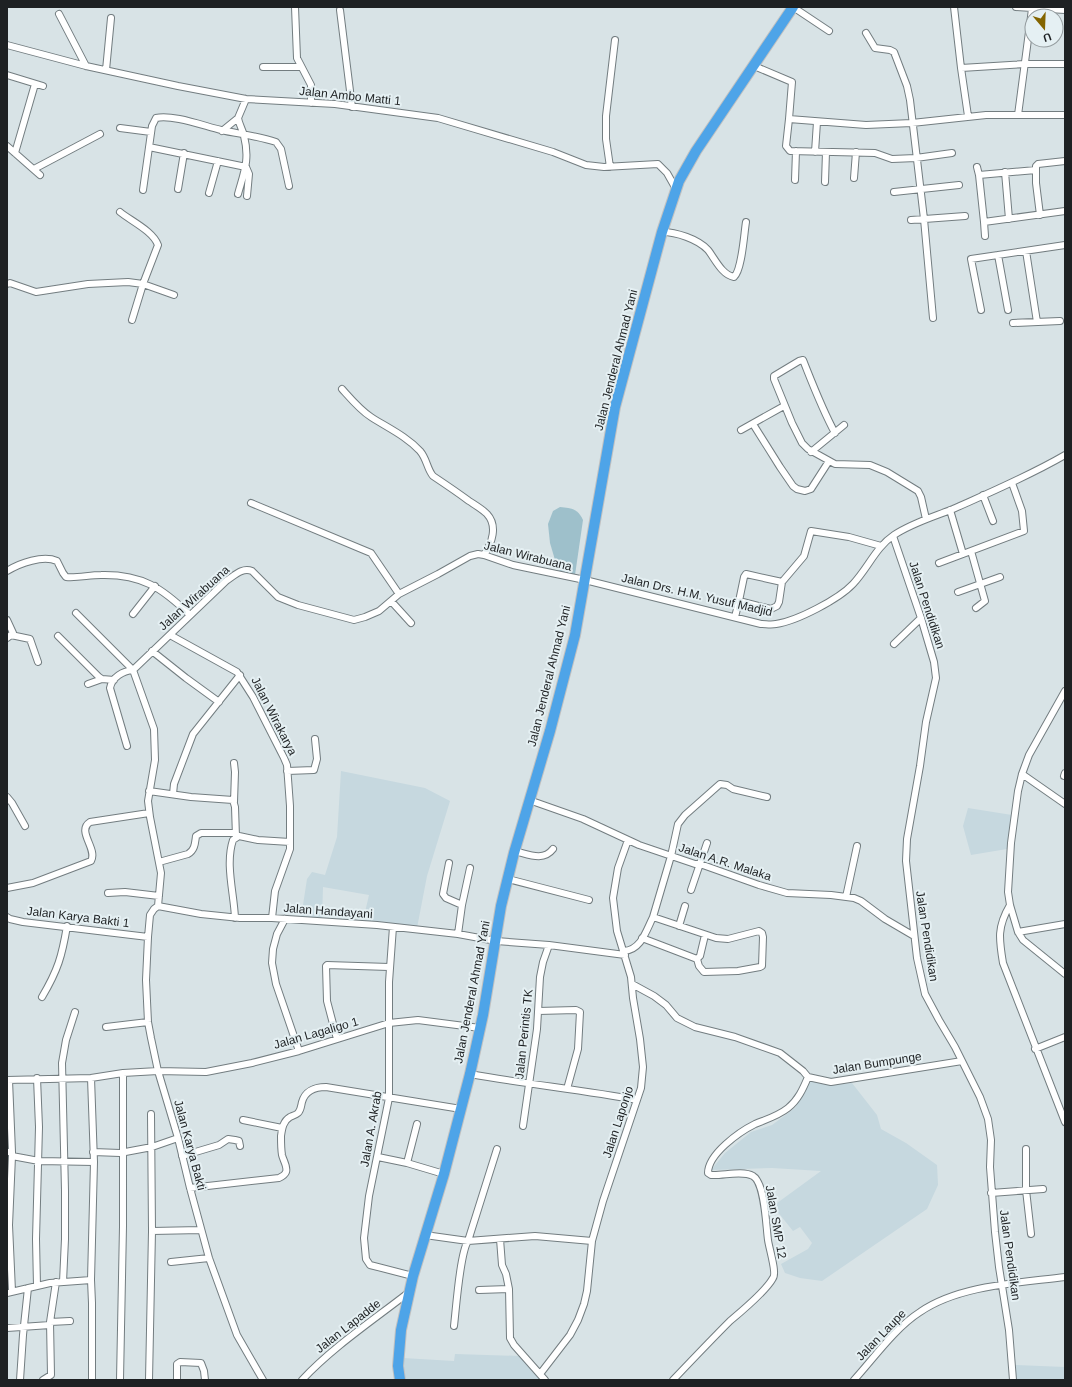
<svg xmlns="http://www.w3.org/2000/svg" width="1072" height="1387" font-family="Arial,sans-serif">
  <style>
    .built { fill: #c6d8df }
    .green { fill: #9ec0cb }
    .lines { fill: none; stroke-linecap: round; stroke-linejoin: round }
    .minor-casing { stroke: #737d80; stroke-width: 8 }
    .highway-casing { stroke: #c0c1c1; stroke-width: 12 }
    .minor { stroke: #fff; stroke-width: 6 }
    .highway { stroke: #4ea4e8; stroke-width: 10 }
    .labels { text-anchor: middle; stroke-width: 4; stroke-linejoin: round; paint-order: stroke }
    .street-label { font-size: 12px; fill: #1e2123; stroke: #e5f0f3 }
  </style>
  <rect width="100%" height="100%" fill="#d8e3e6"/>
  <path class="built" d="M341,771L425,788L450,801L427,876L417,928L363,921L369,895L323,887L322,919L301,918L307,879L312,872L325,875L337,837Z
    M968,808L1012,815L1007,849L971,855L963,826Z
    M810,1081L832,1085L852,1083L877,1115L881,1129L906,1143L937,1165L938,1185L927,1209L822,1281L800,1278L785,1273L781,1264L808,1249L812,1243L800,1227L793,1231L773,1206L821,1171L772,1168L711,1170L725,1153L751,1132L772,1125L795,1108Z
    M455,1354L521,1356L541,1380H405L403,1358L454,1361Z
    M1015,1365L1065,1367V1380H1016Z"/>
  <path class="green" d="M560,507C572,508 578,509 583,520L575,575L558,570L550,543L548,524L553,511Z"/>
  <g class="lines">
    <g class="minor-casing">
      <path id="minor" d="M295,7L297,58L311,85V103
        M793,7L829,31
        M954,7L961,68
        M1016,7L1065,10
        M1032,9L1018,115H1065
        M340,10L352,107
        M59,14L86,66
        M866,33L875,48L890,50L894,52L907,86L910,100L924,219L933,318
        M7,45L86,66L178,86L246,99L335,104L438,118L553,152L586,165L604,167L658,164L667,173L676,189
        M754,66L792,82L789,119L866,125L912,123L986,115H1018
        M263,67H301
        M106,70L111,18
        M7,75L43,86
        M968,116L961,68L1025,64H1065
        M789,119L786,146L790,151L875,153L892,159L916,158L952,153
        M120,128L151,132
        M222,131L238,118L246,99
        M7,146L40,175
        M149,147L246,167
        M815,152L817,122
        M15,153L35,84
        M246,167L249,174L247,196
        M610,167L606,139V116L615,40
        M977,167L979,175L1036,170V166L1038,164L1065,161
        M34,169L100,134
        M1036,170V183L1040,215
        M1005,172L1009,219
        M979,175L984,222L1065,211
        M854,178L856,152
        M795,180L796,151
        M825,182L826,152
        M178,189L184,153
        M143,190L152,126L156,118C172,114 204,126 221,130C239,134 258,136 276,142L281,149L289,186
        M894,192L959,185
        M209,193L218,161
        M238,194C244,172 250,160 244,136C243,130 239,125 238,118
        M120,212C131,221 153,231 158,245L143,284L132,320
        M911,220L965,216
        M984,222L985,236
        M662,232C676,232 698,239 708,250C715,259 722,275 734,277C742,270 744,234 746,222
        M1026,251L1037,322
        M998,255L1008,310
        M7,284L10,283L36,292L88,284L128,282L143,284L174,295
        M981,310L971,259L1065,245
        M1013,323L1060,321
        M342,389C351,399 360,410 371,417C388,428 406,436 420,451C427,459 427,469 433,476C445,484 457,492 469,501C475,505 482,509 487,514C498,526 492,543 484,555
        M753,424L780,467L793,486L797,489L805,491L811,489L829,461
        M741,430L784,406
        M835,433C822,409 813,385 803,360L799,361L774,376V379L792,423L802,443L808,449L835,464L870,465L887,472L918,491L921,497L926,519
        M811,452L844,425
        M983,495L993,521
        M251,503L371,553L399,594
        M950,510L963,554
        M893,536L921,618L934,662L936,678L926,722L920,766L907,839L906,861L917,958L925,994L939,1020L955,1047L980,1097L988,1119L991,1140L990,1167L995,1232L999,1267L1009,1330L1013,1380
        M971,551L985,601L976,608
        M939,563L1024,531L1022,511L1012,483
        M7,571C20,563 43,555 57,561L63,573L66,577C78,578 89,575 101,575C142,574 162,588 190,615
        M958,592L1000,577
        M391,601L411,623
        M739,601L744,577L746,574L782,582
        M76,613L133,670C123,671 112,677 110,688L127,746
        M133,614L155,586
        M735,617L739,601L771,609L777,606L779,602L782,582L804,556L811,531L849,537L881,546
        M7,620L13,633L11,635L7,638
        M11,635L30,639L38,662
        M170,635L237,672L253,697L284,758L287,765L290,806V849L275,891L272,918
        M58,636L99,677L102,679L114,680
        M894,644L921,618
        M152,651L186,678L219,702
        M88,684L102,679
        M1065,691L1029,755L1022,774L1018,791L1011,843L1008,892L1010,905L1018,932L1023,940L1065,974
        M287,771L314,770L317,759L315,739
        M1022,774L1065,804
        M1064,776L1065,773
        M149,791L191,797L233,800L235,807L236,837
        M173,794L174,784L193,734L240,675
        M7,797L12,803L25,826
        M529,800L583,819L639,845L695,864H700L759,885L787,893L831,895L854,898L861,901L885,919L914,936
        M234,802L235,772L234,763
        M514,851C528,854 543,862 553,849
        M159,862L188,854C195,850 195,843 196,836L201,833H236
        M449,863L443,894L446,898L462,905
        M508,879L589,900
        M7,888L33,883L91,861C98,849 76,831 90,822L149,813
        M691,890L707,843
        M108,893L125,892L159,896
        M846,897L857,846
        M1010,905C997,927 999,939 1003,963L1065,1122
        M158,906L161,873L150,817L148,801L155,760L154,729L133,670L226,581C234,576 242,567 252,571L278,597L298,605L354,620L365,617L379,611L399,594L438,574L470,556L478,554L484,555L513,565L585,580L761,624C766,624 771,625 776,624C797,621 839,599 853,584C868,568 876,547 894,535C912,523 933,517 953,509C991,492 1029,476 1065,455
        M158,906L154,909L150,915L148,937L146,980L148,1022L151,1038L158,1071L178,1138L190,1188L209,1258L237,1335L263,1380
        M158,906L201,914L240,918H272L377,925L458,934L496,941L549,945L625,955
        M7,917L10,919L23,922L148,937
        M235,918C234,893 225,864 233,840L239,836L258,840L290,842
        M285,919L277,934L273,949L272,963L276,984L299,1051
        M679,926L685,906
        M393,927L389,982V1098L369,1196L364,1238L366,1259L370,1265L413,1276
        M1018,932L1065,924
        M458,934L462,905L470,868
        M642,938L697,959L700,956L705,935
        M624,951C641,950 646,931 653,917
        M697,959L699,966L704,972L738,971L760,967L762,966L763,937L762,933L759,931L728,939L716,938L653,917L671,856L678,824L685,815L720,784L727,785L733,789L767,797
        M632,984L654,996L666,1005L677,1018L695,1027L735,1037L780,1053L803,1071L808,1077L831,1082L962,1061
        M42,997C58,970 62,956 67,926
        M538,1011L576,1010L580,1012L578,1049L567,1089
        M106,1027L148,1022
        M337,1039L327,1001L326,966L327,965L389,967
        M1035,1049L1065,1037
        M470,1074C526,1084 582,1090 637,1100
        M91,1078L94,1162L91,1280L92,1303V1380
        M7,1080L91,1078L123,1073L158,1071L206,1072L252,1063L299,1051L389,1023L418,1020L480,1028
        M9,1080L12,1152
        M243,1120L282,1128
        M523,1126L537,1029L540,977L543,962L549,945
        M1026,1149V1190L1031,1234
        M7,1152H12V1156L9,1225L12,1291
        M93,1152L120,1153L152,1147L178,1138
        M12,1156L39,1161L94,1162
        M182,1156L219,1145L228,1139L235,1140L239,1141L240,1146
        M378,1157L407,1163L444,1174
        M407,1163L417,1124
        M190,1188L279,1178C281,1177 285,1175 286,1172C288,1167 283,1160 282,1155C281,1149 281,1142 281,1136C282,1129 283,1121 290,1117C292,1116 296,1115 298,1113C301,1110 301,1106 302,1102C305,1091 315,1087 326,1087L461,1109
        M991,1193L1043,1189
        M152,1231L201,1230
        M425,1235L468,1241L535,1236L592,1241
        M500,1239L502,1265L506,1274L509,1289L510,1338L514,1345L545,1380
        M171,1262L209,1258
        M63,1282L65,1239V1191L62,1063L66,1040L75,1012
        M37,1286L36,1239L39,1127L37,1078
        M479,1290L509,1289
        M7,1293L50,1283L91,1280
        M50,1322L70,1321
        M454,1326C456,1309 460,1253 468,1241L497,1149
        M7,1328L50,1325
        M540,1374L570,1335L578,1320L584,1304L587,1291L592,1241L603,1201L641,1088L643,1067L640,1039L633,998L631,977L617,931L613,898L618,868L628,840
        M20,1380L23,1335L28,1288
        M43,1380L51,1375L50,1322L56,1282
        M120,1380L123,1226V1073
        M149,1380L152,1231L151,1114
        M177,1380V1364L180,1362L201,1363L204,1371L205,1380
        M302,1380C333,1347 372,1321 408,1293
        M673,1380C692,1360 711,1340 730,1321C742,1311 766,1291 773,1278C777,1273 769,1248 768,1240C766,1226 765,1183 753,1176C742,1170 723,1176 711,1175L708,1173C708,1154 739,1132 755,1124C767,1119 778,1116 788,1108C798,1100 803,1089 808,1077
        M854,1380C874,1358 895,1328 920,1312C959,1285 1019,1283 1065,1277"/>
    </g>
    <g class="highway-casing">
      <path id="highway" d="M400,1380L398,1366L401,1330L413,1276L444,1174L470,1074L483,1015L501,906L514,853L550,731L575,635L615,407L662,232L679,181L696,151L793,7"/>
    </g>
    <use href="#minor" class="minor"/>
    <use href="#highway" class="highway"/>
  </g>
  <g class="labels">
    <g class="street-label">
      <text transform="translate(350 96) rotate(6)" y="4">Jalan Ambo Matti 1</text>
      <text transform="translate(616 360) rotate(-76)" y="4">Jalan Jenderal Ahmad Yani</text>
      <text transform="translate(528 556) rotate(14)" y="4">Jalan Wirabuana</text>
      <text transform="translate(697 595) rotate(13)" y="4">Jalan Drs. H.M. Yusuf Madjid</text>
      <text transform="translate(194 598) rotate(-42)" y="4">Jalan Wirabuana</text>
      <text transform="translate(927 605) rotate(72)" y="4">Jalan Pendidikan</text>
      <text transform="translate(549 676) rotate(-76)" y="4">Jalan Jenderal Ahmad Yani</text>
      <text transform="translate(274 716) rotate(63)" y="4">Jalan Wirakarya</text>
      <text transform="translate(725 862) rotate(18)" y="4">Jalan A.R. Malaka</text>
      <text transform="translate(328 911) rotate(4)" y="4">Jalan Handayani</text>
      <text transform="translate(78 917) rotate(7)" y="4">Jalan Karya Bakti 1</text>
      <text transform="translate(927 936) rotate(81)" y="4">Jalan Pendidikan</text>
      <text transform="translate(472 992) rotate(-79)" y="4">Jalan Jenderal Ahmad Yani</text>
      <text transform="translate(316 1033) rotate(-16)" y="4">Jalan Lagaligo 1</text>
      <text transform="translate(524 1034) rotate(-84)" y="4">Jalan Perintis TK</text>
      <text transform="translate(877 1063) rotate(-9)" y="4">Jalan Bumpunge</text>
      <text transform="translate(618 1122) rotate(-72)" y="4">Jalan Laponjo</text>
      <text transform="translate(371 1129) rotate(-80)" y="4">Jalan A. Akrab</text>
      <text transform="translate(190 1145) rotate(75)" y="4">Jalan Karya Bakti</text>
      <text transform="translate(776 1222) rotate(80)" y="4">Jalan SMP 12</text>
      <text transform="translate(1010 1255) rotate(82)" y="4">Jalan Pendidikan</text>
      <text transform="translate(348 1326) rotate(-38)" y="4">Jalan Lapadde</text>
      <text transform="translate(881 1335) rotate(-46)" y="4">Jalan Laupe</text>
    </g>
  </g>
  <rect width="1072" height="1387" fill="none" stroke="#1e2123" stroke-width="16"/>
  <g transform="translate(1044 28) rotate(161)"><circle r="19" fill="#e5f0f3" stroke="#959da0"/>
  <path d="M0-3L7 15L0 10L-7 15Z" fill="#846500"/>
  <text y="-6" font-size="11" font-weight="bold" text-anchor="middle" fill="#1e2123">U</text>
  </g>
</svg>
